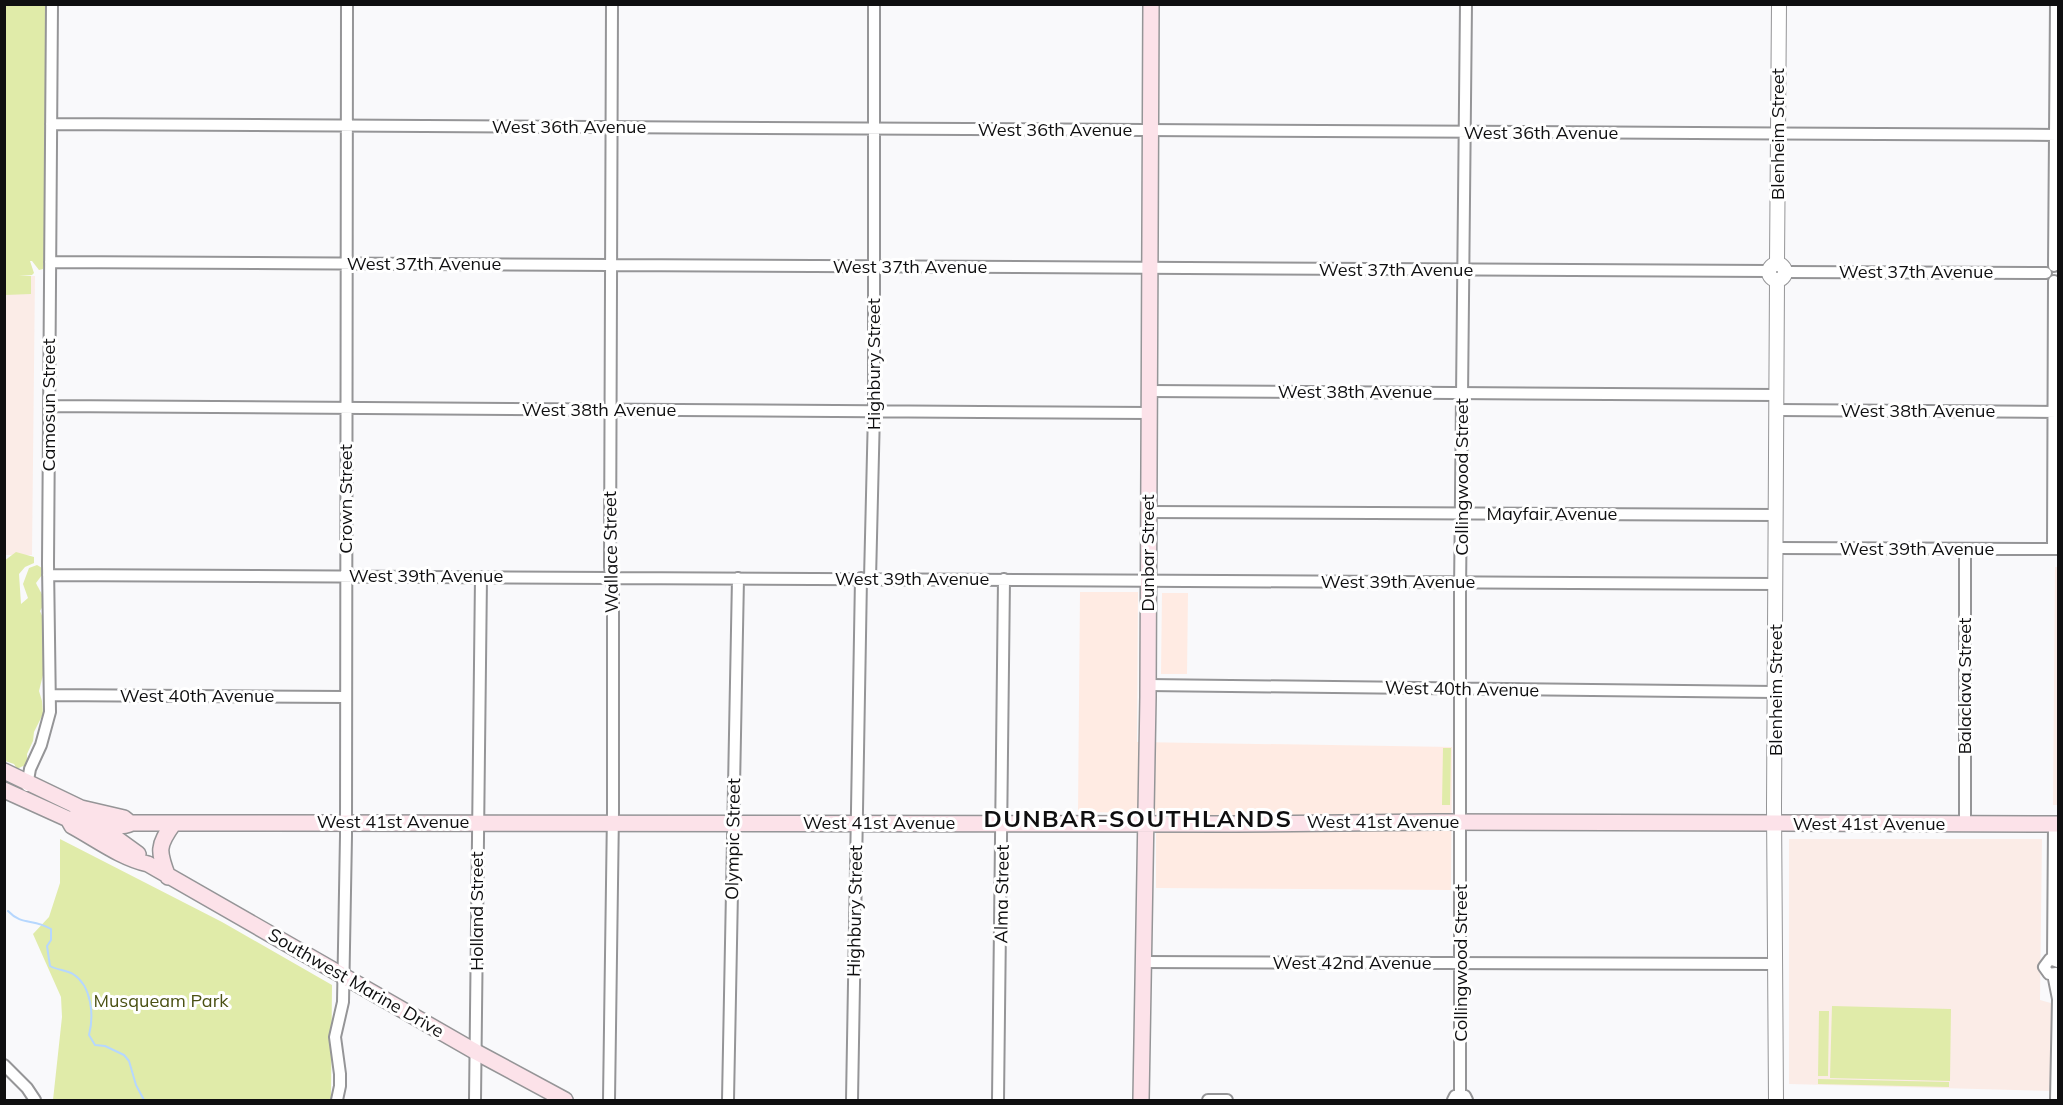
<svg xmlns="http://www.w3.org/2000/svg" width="2063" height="1105" font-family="Mulish,sans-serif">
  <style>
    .commercial { fill: #ffebe3 }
    .education { fill: #fbece7 }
    .green { fill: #e0eba9 }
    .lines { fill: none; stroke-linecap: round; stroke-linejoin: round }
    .stream { stroke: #b6d7fe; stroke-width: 2 }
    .minor-casing { stroke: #959597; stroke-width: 14 }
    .tertiary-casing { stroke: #959597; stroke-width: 16 }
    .secondary-casing { stroke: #959597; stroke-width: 18 }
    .minor { stroke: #fff; stroke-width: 10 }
    .tertiary { stroke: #fff; stroke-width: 14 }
    .secondary { stroke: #fce2e9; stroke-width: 15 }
    .labels { text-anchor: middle; stroke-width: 6; stroke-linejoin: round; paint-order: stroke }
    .street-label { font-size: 18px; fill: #0f0f10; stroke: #fff }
    .park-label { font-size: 18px; fill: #4b5114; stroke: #fff }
    .district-label { font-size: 24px; font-weight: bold; letter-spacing: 1.5px; fill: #0f0f10; stroke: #fff }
  </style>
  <rect width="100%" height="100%" fill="#f9f9fb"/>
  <path class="commercial" d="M1080,592H1138L1137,742L1452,747L1451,890L1156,888V813L1078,812Z
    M1162,593H1188L1187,674H1161Z"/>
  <path class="education" d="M4,276H35L32,555H5Z
    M2055,567H2058V805H2053Z
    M1789,839H2042L2040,1000L2054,1004L2053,1091L1789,1084Z"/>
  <path class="green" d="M4,5H47L45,84L49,100L45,259L43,269L39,270L32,261H30L34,273L32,275L19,276H31V294L5,295Z
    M16,552L34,557V563L25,567L19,574L21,604L28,598L23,584L29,568L37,565L42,568V575L36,583C41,594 48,599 40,611L43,618L44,671L39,691L42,701L43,714L34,732L33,741L27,754L28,768L23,766L17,769L14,764L5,761L4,561Z
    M1443,748H1451L1450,805H1442Z
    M60,839L222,922L332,985L331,1100H53L62,1017L61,997L33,934L49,917L60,883Z
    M1832,1006L1951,1009L1950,1081L1830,1078Z
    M1819,1011H1829L1828,1076H1818Z
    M1818,1079L1949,1082V1087L1818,1084Z"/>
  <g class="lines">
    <path class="stream" d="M8,911C22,926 33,918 51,929V940L47,946L50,966C57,970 66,970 73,974C92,986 94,1016 89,1035L95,1045L105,1046L124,1055L129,1061L136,1085L144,1100"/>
    <g class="minor-casing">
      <path id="minor" d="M51,124L2058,135
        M50,262L1769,271
        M2054,266L2056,4
        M1785,272L2046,273
        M1149,391L1777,395
        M49,406L1149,413
        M1777,410L2058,412
        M1148,512L1776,515
        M1776,548L2058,549
        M2053,549L2054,281
        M1965,550V823
        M48,575L1776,584
        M870,579L874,412V4
        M1148,685L1775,692
        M50,695L345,697
        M27,786L30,769L41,745L50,712L48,564L52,4
        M2053,959L2054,824
        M1143,962L1776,964
        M2056,973L2049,974L2044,967L2050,959L2058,962
        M2053,974L2058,999L2056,1100
        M4,1065L27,1088L35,1100
        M1460,1094V593L1466,4
        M337,1100L340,1086V1074L335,1037L343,1002L346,836L347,4
        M475,1100L481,577
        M609,1100L613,812V588L610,567L612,4
        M728,1100L738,578
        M852,1100L861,578
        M998,1100L1004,579
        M1208,1100H1227
        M1453,1100L1455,1096L1460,1094L1465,1096L1467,1100"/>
    </g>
    <g class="tertiary-casing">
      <path id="tertiary" d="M1777,263L1779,4
        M1769 272a8 8 0 1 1 16 0a8 8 0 1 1-16 0Z
        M1776,1100L1774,807L1777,280"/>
    </g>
    <g class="secondary-casing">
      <path id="secondary" d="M4,771L81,808L98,825L138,854
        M4,790L68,819L72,826C96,839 121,858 148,864L476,1052L565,1100
        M81,808L124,818L129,822
        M68,819C88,816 110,833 132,823L1235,824L1437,822L2058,824
        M168,877C158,851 157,846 174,823
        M1141,1100L1148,697L1151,4"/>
    </g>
    <use href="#minor" class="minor"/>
    <use href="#tertiary" class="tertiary"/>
    <use href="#secondary" class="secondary"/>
  </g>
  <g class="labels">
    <g class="street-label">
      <text x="569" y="133">West 36th Avenue</text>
      <text x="1055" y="136">West 36th Avenue</text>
      <text x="1541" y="139">West 36th Avenue</text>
      <text transform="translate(1778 134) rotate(-90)" y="6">Blenheim Street</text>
      <text x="424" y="270">West 37th Avenue</text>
      <text x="910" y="273">West 37th Avenue</text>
      <text x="1396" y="276">West 37th Avenue</text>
      <text x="1916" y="278">West 37th Avenue</text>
      <text transform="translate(874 364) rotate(-90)" y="6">Highbury Street</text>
      <text x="1355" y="398">West 38th Avenue</text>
      <text transform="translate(49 405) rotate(-90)" y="6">Camosun Street</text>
      <text x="599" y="416">West 38th Avenue</text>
      <text x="1918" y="417">West 38th Avenue</text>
      <text transform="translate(1462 477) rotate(-90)" y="6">Collingwood Street</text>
      <text transform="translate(346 499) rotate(-90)" y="6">Crown Street</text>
      <text x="1552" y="520">Mayfair Avenue</text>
      <text x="1917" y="555">West 39th Avenue</text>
      <text transform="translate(611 552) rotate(-91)" y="6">Wallace Street</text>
      <text transform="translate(1148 553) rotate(-90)" y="6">Dunbar Street</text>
      <text x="426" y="582">West 39th Avenue</text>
      <text x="912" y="585">West 39th Avenue</text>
      <text x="1398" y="588">West 39th Avenue</text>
      <text transform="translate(1965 686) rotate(-90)" y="6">Balaclava Street</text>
      <text transform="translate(1462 689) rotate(1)" y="6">West 40th Avenue</text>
      <text transform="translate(1776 690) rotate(-90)" y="6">Blenheim Street</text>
      <text x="197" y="702">West 40th Avenue</text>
      <text x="393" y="828">West 41st Avenue</text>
      <text x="1383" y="828">West 41st Avenue</text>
      <text x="879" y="829">West 41st Avenue</text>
      <text x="1869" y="830">West 41st Avenue</text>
      <text transform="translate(733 839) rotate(-89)" y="6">Olympic Street</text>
      <text transform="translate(1002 894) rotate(-89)" y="6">Alma Street</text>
      <text transform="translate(477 911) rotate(-90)" y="6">Holland Street</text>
      <text transform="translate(855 911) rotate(-89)" y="6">Highbury Street</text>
      <text x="1352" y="969">West 42nd Avenue</text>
      <text transform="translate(1461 963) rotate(-90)" y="6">Collingwood Street</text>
      <text transform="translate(356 983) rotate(30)" y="6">Southwest Marine Drive</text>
    </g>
    <g class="park-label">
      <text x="161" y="1007">Musqueam Park</text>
    </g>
    <g class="district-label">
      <text x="1138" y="827">DUNBAR-SOUTHLANDS</text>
    </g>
  </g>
  <rect width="2063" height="1105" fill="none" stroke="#0f0f10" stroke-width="12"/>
</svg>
